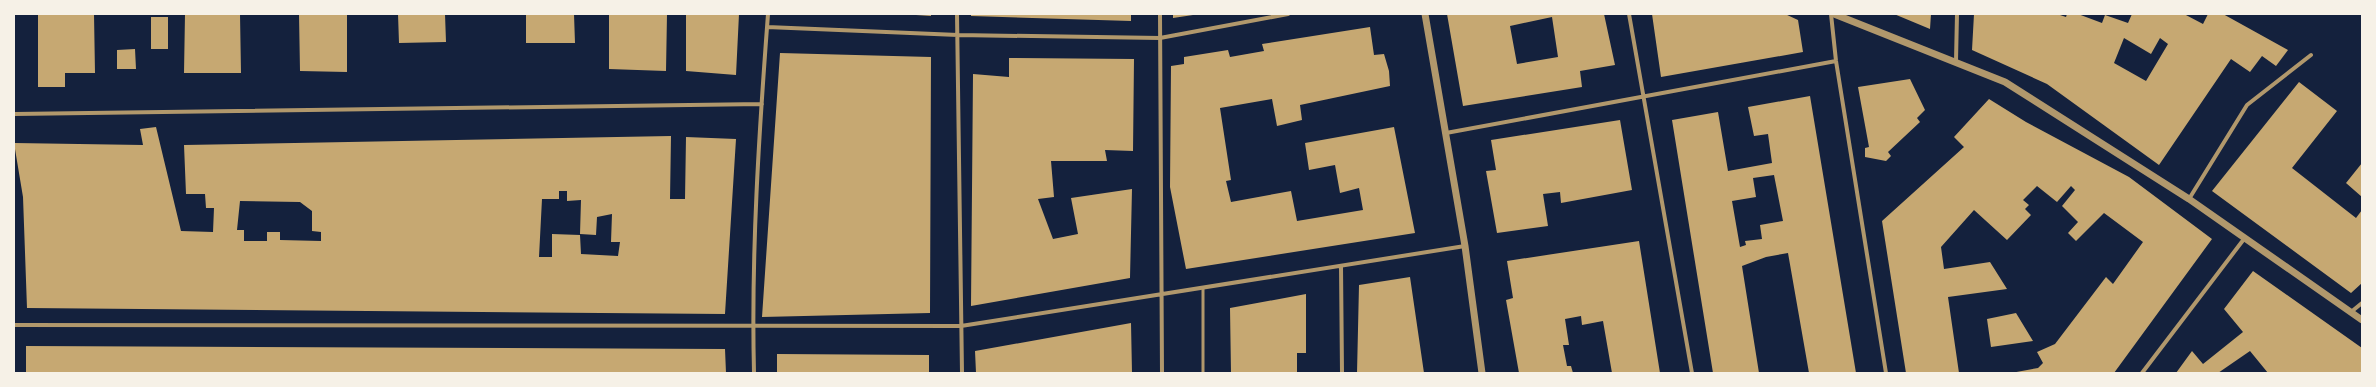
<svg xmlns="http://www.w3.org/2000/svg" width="2376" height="387" font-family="'Exo 2',sans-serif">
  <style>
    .building { fill: #c6a872; fill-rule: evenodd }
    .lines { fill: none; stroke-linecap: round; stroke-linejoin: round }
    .service { stroke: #b1986c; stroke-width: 3 }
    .minor { stroke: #b1986c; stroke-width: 4 }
    .tertiary { stroke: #b1986c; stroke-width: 7 }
  </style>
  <rect width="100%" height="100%" fill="#14213d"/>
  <path class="building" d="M38,14H94L95,73H65V87H38Z
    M185,14H240L241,73H184Z
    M299,14H347V72L300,71Z
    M398,14H445L446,42L399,43Z
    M526,14H574L575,43H526Z
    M609,14H667L666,71L609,69Z
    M686,14H739L736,75L686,71Z
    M916,14H931V16L916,15Z
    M971,14H1131V21L971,16Z
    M1173,14H1193V15L1173,18Z
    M1447,14H1604L1615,65L1580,71L1582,87L1463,106ZM1552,17L1558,57L1517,64L1510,26Z
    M1652,14H1785L1798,20L1803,52L1661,77Z
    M1894,14H1931L1930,29Z
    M1974,14H2057L2066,17L2067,14H2078L2102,23L2105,15L2128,23L2132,14H2184L2203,24L2208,14H2223L2288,50L2276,66L2262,56L2250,72L2231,59L2159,165L2047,84L1972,50ZM2124,38L2151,54L2160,38L2168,44L2146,81L2114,63Z
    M151,17H168V49H151Z
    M1370,27L1374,55L1384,54L1389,71L1390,86L1300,105L1302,120L1277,126L1272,99L1220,108L1231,180L1226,181L1231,202L1291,191L1297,221L1363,210L1359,188L1340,193L1335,165L1309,170L1305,143L1394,127L1415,233L1186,269L1170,187L1171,66L1184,64V57L1228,50L1230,57L1264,51L1262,44Z
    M135,49L136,69H117V50Z
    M780,53L931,57L930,313L762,317Z
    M1009,58L1134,59L1133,151L1105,150L1107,161H1051L1054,197L1038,199L1053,239L1078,234L1071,198L1132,189L1130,278L971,306L973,74L1009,77Z
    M1910,79L1925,110L1917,118L1920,122L1888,152L1891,156L1886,161L1865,157V148L1869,147L1858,87Z
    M2299,82L2337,111L2292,168L2356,218L2362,210V283L2351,293L2212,191Z
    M1810,96L1856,373H1809L1788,253L1766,257L1742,266L1759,373H1713L1672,120L1718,112L1728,171L1772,163L1768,134L1754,136L1748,107ZM1774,175L1783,221L1760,225L1762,239L1745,241L1746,245L1740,247L1732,201L1756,197L1753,178Z
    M1989,99L2026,122L2129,177L2212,239L2114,373H2011L2038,368L2043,363L2037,352L2055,344L2106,277L2113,284L2143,242L2104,213L2076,241L2068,233L2078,222L2062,206L2075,190L2071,186L2057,202L2037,186L2023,200L2029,205L2025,209L2031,215L2007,240L1974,210L1941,247L1944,269L1990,262L2007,289L1948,297L1959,373H1906L1882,221L1964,147L1954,137Z
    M1620,120L1632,190L1561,203L1560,192L1543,194L1548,226L1497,233L1486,171L1496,170L1491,140Z
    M156,127L181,231L213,232L214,208H206L205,194H186L184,145L671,136L670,199H685L686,137L736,139L725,314L27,308L23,197L14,143L143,145L140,129ZM559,191H567V201L581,200L580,234L596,235L597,217L612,214L611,242H620L618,256L581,254L580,235L552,234V257H539L542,199H559ZM240,201L300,202L312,211V231L321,232V241L280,240V232H267V241H244V230H237Z
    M2362,163V197L2346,183Z
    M1639,241L1660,373H1612L1603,321L1582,325L1581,316L1565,319L1569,345H1563L1567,366H1571L1573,373H1519L1506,300L1513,298L1507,261Z
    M2253,271L2362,348V373H2268L2250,351L2218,373H2176L2192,351L2203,364L2243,332L2224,309Z
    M1410,277L1424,373H1357L1359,285Z
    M1306,294V353H1297V373H1231L1230,308Z
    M2016,313L2033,341L1991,347L1987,319Z
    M1131,323L1132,373H976L975,351Z
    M26,346L725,349L726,373H26Z
    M777,354L929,355V373H777Z"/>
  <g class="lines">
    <path class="service" d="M1203,288V373"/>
    <path class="minor" d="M957,14L962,373
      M1160,14L1162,373
      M1629,14L1692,373
      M1831,14L1836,61L1886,373
      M767,27L958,35L1160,38L1288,14
      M1956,61L1957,14
      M14,114L762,104
      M1446,133L1836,61
      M2189,199L2247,105L2311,55
      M1341,266L1342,373
      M2351,312L2362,303
      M14,325L961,326L1465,246
      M754,373C751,254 759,133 768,14
      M2142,373L2244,239"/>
    <path class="tertiary" d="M1425,14L1465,246L1482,373
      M1834,14L2005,82L2189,199L2362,320"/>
  </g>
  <rect width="2376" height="387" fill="none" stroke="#f6f1e7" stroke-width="30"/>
</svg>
